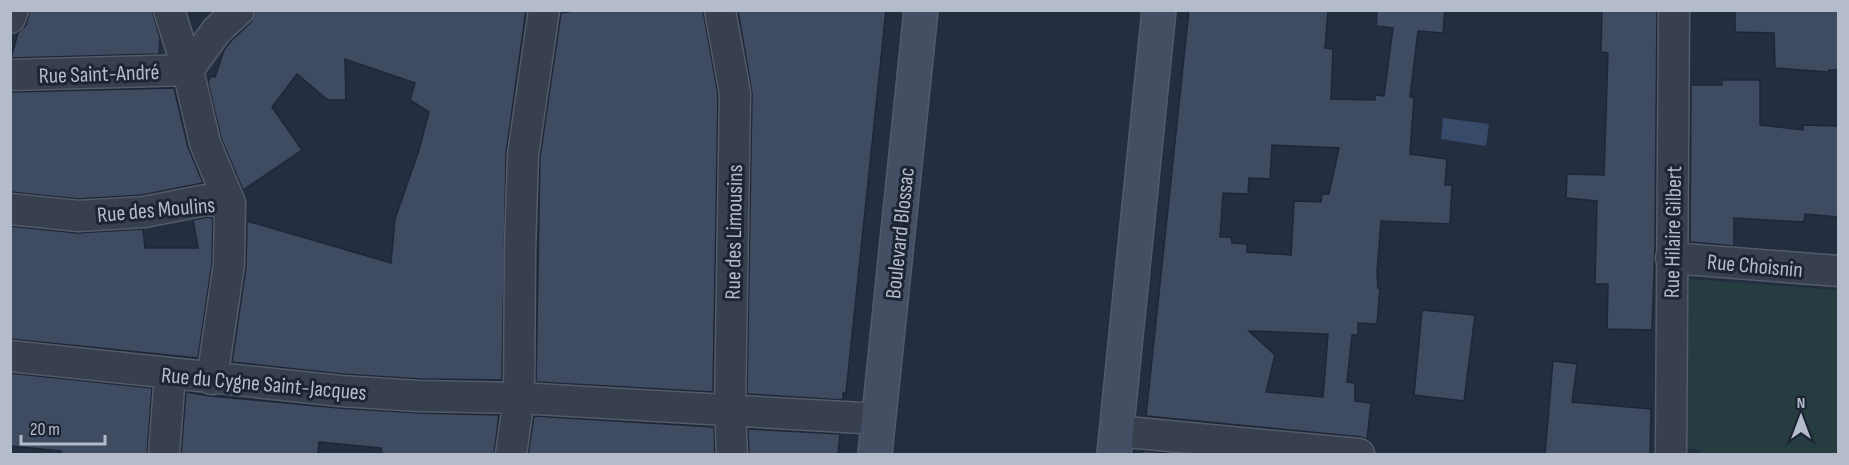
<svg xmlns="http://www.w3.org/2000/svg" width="1849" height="465" font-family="'Sofia Sans Condensed',sans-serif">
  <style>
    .green { fill: #253c41 }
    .water { fill: #384a6a }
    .building { fill: #3f4b60; stroke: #1f2737; stroke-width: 1.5; fill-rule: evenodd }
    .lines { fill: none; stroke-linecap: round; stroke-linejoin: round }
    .street-casing { stroke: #535b6a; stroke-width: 33 }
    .secondary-casing { stroke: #535b6a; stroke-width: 36 }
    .street { stroke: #384050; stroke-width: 30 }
    .secondary { stroke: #454f63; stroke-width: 33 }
    .labels { text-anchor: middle; stroke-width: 6; stroke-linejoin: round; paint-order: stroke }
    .street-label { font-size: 22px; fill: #b4bbca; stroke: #1d2535 }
  </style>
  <rect width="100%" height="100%" fill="#232e40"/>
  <path class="green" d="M1689,279L1838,290V454H1701L1700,450L1686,448Z"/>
  <path class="water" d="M1443,118L1489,124L1486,146L1441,139Z"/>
  <path class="building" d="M30,10H152L160,38L159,54L11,58L18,33L26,25Z
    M256,10H526L506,154L502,380L420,379L342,374L232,362L246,267L247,221L391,263L395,219L419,150L429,112L410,100L415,83L345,59L346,100H328L297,74L272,107L302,150L243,190L221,138L208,82L211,76L215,77L224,50L230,42L251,22Z
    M580,10H703L718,94L713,392L536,382L540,157L561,13Z
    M738,10H886L846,393H843V400L747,394L752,93Z
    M1189,10H1328L1325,48L1333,49L1331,99L1375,100V95L1384,96L1393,28L1376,26L1377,10H1445L1443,33L1418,31L1410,97H1414L1410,154L1447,159L1445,185H1452L1450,224L1381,221L1377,272L1378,288L1380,289L1377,324L1358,323V335H1352L1347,382L1355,383V401L1371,403L1367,439L1361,437L1146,416ZM1272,145L1339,148L1329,194H1322L1321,202L1294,201L1291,255L1247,252V244L1232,243L1231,237H1220L1223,193L1248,194L1249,178L1270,179ZM1249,331L1328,334L1323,397L1266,392L1275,355Z
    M1602,10H1657L1655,243L1652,330L1607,329L1608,284H1595L1597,201L1566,198L1567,174L1604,175L1608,53L1601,52Z
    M1735,10H1839V70H1829V72L1775,68L1774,33L1735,32Z
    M1722,80H1760V125L1803,130V125L1839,126V217L1805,214L1804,222L1734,218V246L1690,242L1691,85H1722Z
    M174,88L188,147L203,183L142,195L79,199L10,192V92Z
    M207,217L213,218L212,263L198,358L10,339V226L77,233L143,229L145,248H198L193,220Z
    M1422,310L1475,315L1464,401L1414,395Z
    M1553,361L1577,364L1572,402L1651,409L1650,454H1545Z
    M10,373L152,388L147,454H61V451L10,446Z
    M186,392L210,396L339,408L419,413L499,415L494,454H382L381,448L319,442L318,454H181Z
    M534,416L714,427L715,454H528Z
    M748,429L840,434L838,454H749Z
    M1142,451L1181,454H1142Z"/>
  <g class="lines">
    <g class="street-casing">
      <path id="street" d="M169,10L188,70L205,143L230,203L229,264L212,379
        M720,10L735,93L730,409L732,454
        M10,18L13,10
        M188,70L217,30L239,10
        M10,75L188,70
        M10,209L79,216L144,212L206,200L230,203
        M1671,258L1838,271
        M10,356L341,391L419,396L519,398L879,419
        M1116,431L1359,454
        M164,454L170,374
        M511,454L519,398L520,250L523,155L544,10
        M1671,454L1674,10"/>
    </g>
    <g class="secondary-casing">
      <path id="secondary" d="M875,454L921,10
        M1114,454L1159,10"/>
    </g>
    <use href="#street" class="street"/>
    <use href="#secondary" class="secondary"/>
  </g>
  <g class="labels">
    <g class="street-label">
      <text transform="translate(99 73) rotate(-2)" y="8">Rue Saint-André</text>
      <text transform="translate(156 209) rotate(-5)" y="8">Rue des Moulins</text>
      <text transform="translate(733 232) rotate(-89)" y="8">Rue des Limousins</text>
      <text transform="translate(1672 232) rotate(-89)" y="8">Rue Hilaire Gilbert</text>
      <text transform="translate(899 233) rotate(-84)" y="8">Boulevard Blossac</text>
      <text transform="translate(1755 265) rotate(5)" y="8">Rue Choisnin</text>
      <text transform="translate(264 383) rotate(5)" y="8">Rue du Cygne Saint-Jacques</text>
    </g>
  </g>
  <rect width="1849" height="465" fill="none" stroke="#b4bbca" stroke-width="24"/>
  <g transform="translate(1801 417)" stroke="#1d2535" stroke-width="4.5" paint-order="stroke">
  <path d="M0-4.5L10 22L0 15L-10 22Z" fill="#b4bbca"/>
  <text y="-9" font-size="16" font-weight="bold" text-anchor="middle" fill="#b4bbca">N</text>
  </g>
  <path d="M21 435v9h84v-9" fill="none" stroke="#b4bbca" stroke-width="3"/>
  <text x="30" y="435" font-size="18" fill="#b4bbca" stroke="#1d2535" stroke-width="4.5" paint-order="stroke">20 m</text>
</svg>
